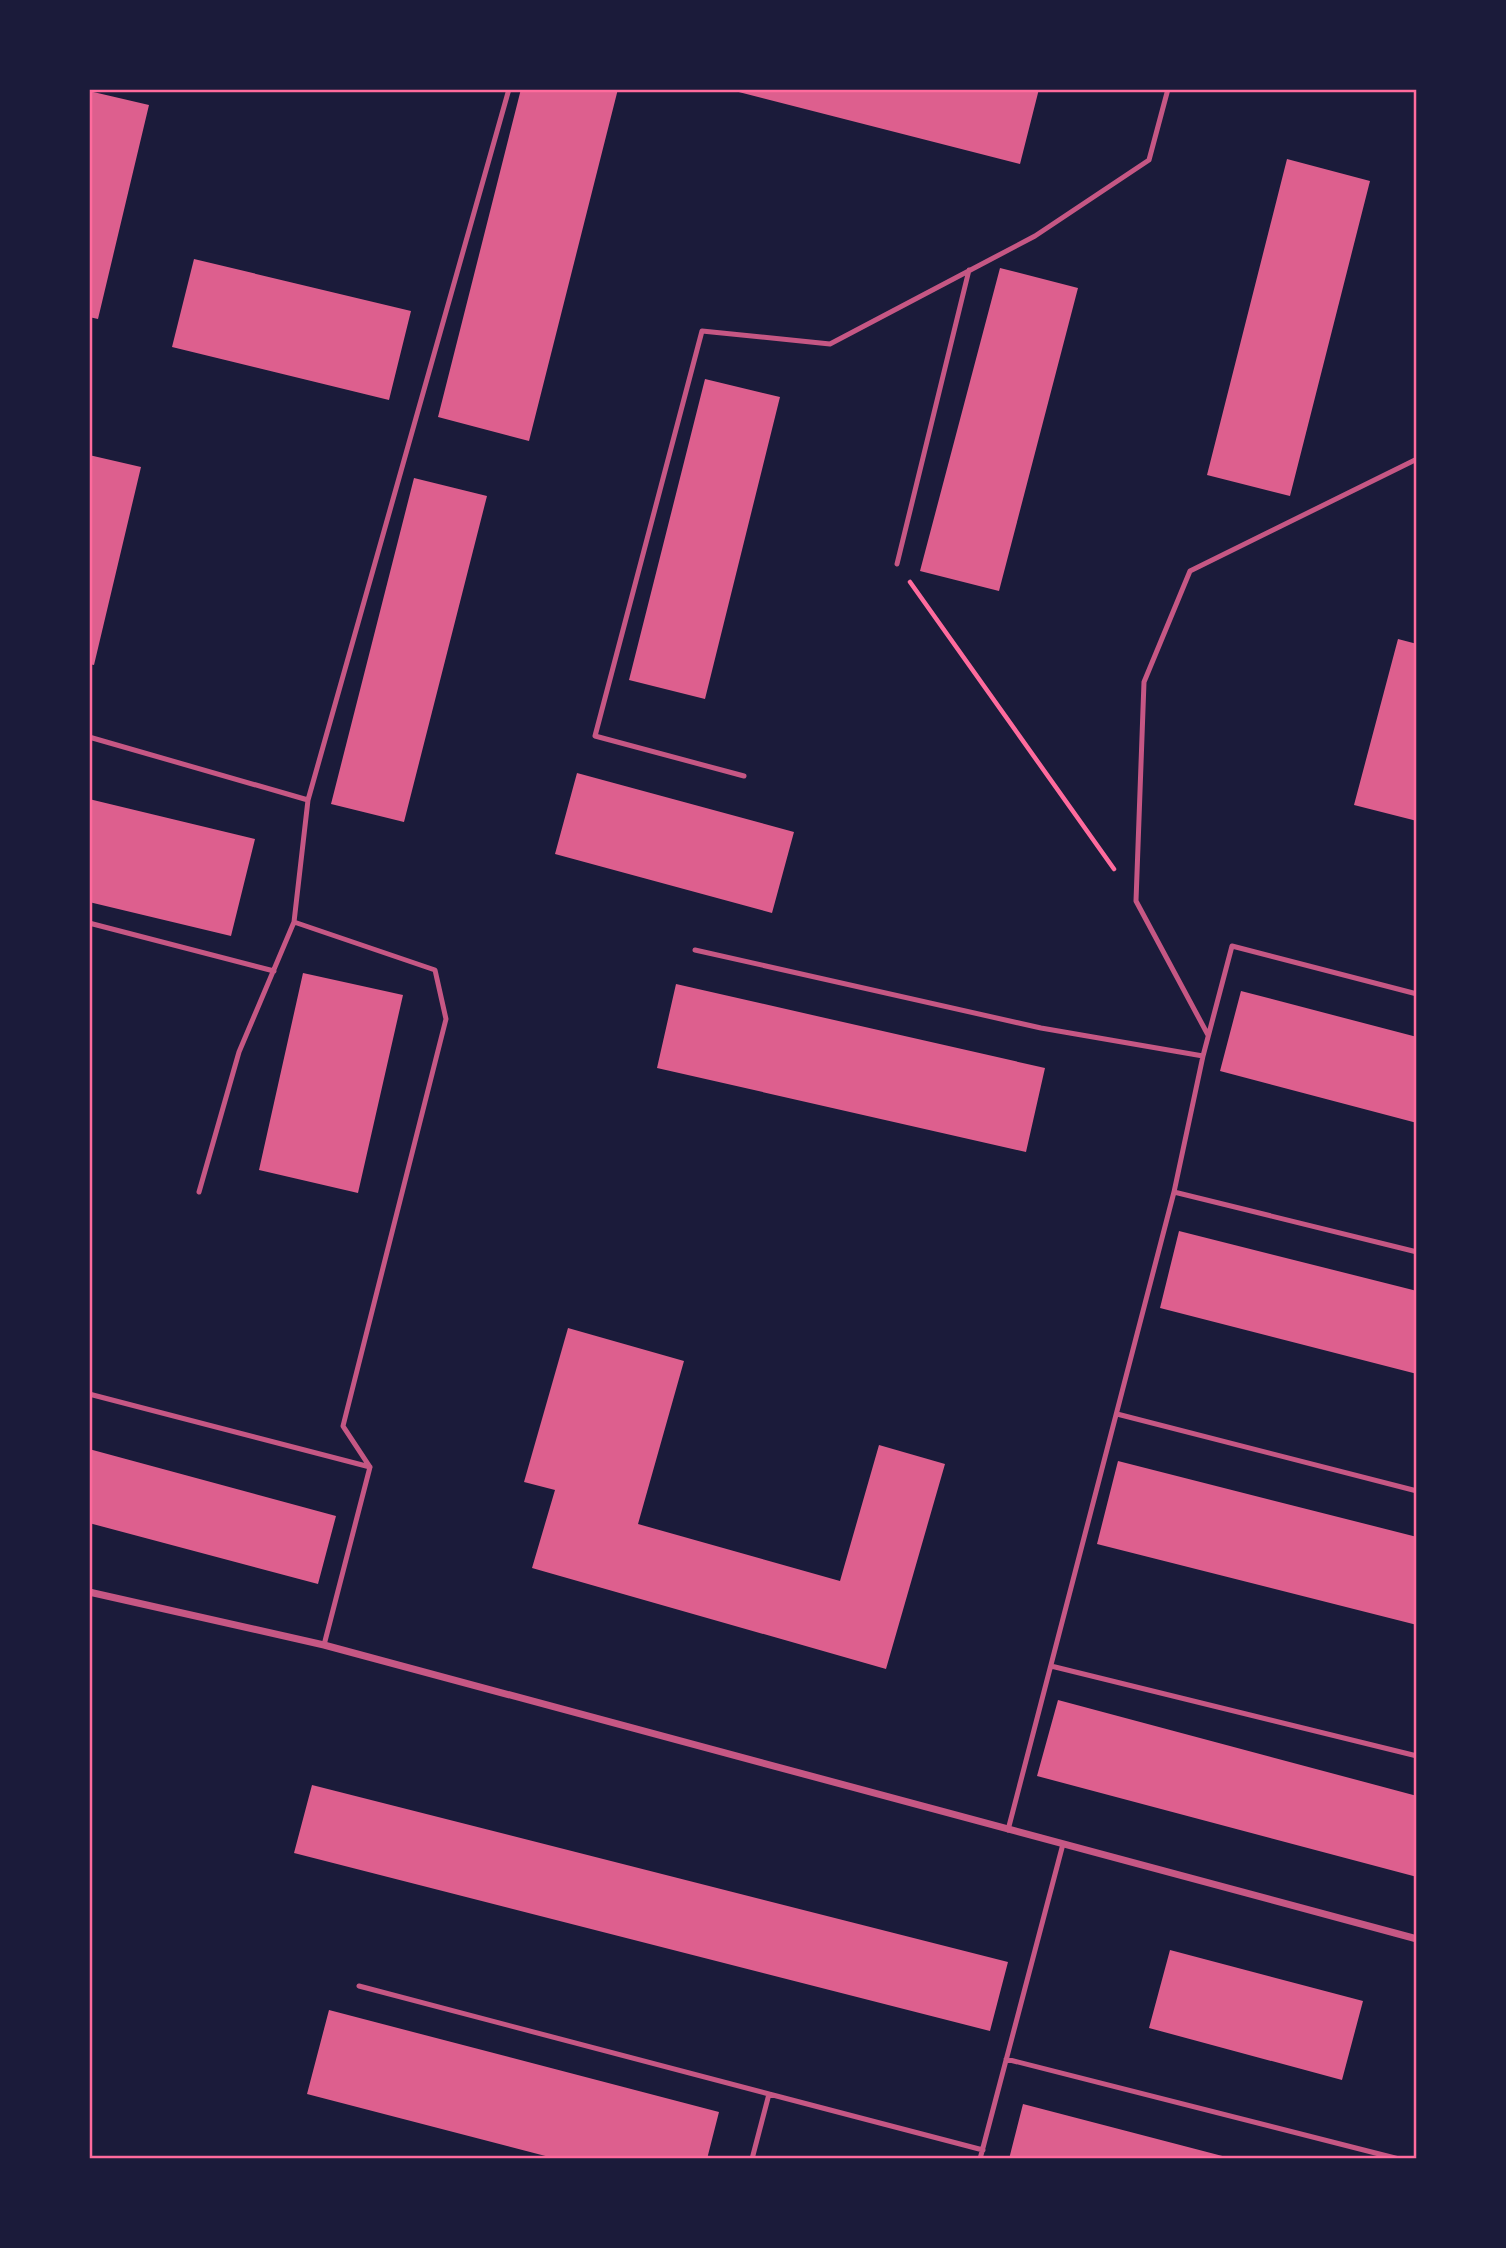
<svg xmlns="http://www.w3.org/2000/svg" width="1506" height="2248" font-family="'Sofia Sans Condensed',sans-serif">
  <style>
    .building { fill: #dd5f8e }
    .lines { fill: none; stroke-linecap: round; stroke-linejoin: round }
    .path { stroke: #ff6b9d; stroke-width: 4.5 }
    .service { stroke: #c65784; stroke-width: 5 }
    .minor { stroke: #c65784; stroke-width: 7 }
    .neatline { fill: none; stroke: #ff6b9d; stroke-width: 2.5 }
  </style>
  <rect width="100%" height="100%" fill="#1b1b3a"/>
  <path class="building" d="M521,89H618L529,441L438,417Z
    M727,89H1039L1020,164Z
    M89,91L149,105L98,319L89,317Z
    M1287,159L1370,181L1290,496L1207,475Z
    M194,259L411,311L389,400L172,347Z
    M1000,268L1078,288L999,591L920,571Z
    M705,379L780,397L705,699L629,680Z
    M89,455L141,467L94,665L89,664Z
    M414,478L487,496L404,822L331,804Z
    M1398,639L1417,644V821L1354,805Z
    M577,773L794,832L772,913L555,854Z
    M89,799L255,839L231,936L89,902Z
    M303,973L403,995L358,1193L259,1170Z
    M676,984L1045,1068L1026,1152L657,1068Z
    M1241,991L1417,1037V1123L1220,1071Z
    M1179,1231L1417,1291V1374L1160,1308Z
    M568,1328L684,1361L638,1524L840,1581L879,1445L945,1464L886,1669L532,1568L555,1490L524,1482Z
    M89,1449L336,1516L318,1584L89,1523Z
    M1118,1461L1417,1537V1625L1097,1544Z
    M1058,1700L1417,1796V1877L1037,1776Z
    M312,1785L1008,1962L990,2031L294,1853Z
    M1170,1950L1363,2001L1342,2080L1149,2028Z
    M329,2010L719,2112L707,2159H557L307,2094Z
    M1023,2104L1230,2158V2159H1009Z"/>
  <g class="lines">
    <path class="path" d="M910,582L1114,869"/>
    <path class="service" d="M897,564L969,270
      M89,737L308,800
      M744,776L595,736L702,331L830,344L1035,236L1149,160L1168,89
      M294,922L435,970L446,1019L343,1426L370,1467
      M89,923L274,971
      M695,950L1041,1028L1203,1056L1232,946L1417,994
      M1208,1035L1136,901L1144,682L1190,571L1417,459
      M199,1192L239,1052L294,922L308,800L509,89
      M1174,1192L1203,1056
      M89,1394L370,1467L324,1645
      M1117,1414L1417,1491
      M1051,1666L1417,1756
      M1008,1830L1174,1192L1417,1252
      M359,1986L769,2094L752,2159
      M1006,2059L1399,2159
      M769,2094L983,2150
      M980,2159L1063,1844"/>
    <path class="minor" d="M89,1592L324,1645L1417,1939"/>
  </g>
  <rect width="1506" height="2248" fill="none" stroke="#1b1b3a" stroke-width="182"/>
  <rect x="91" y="91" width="1324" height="2066" class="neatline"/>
</svg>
